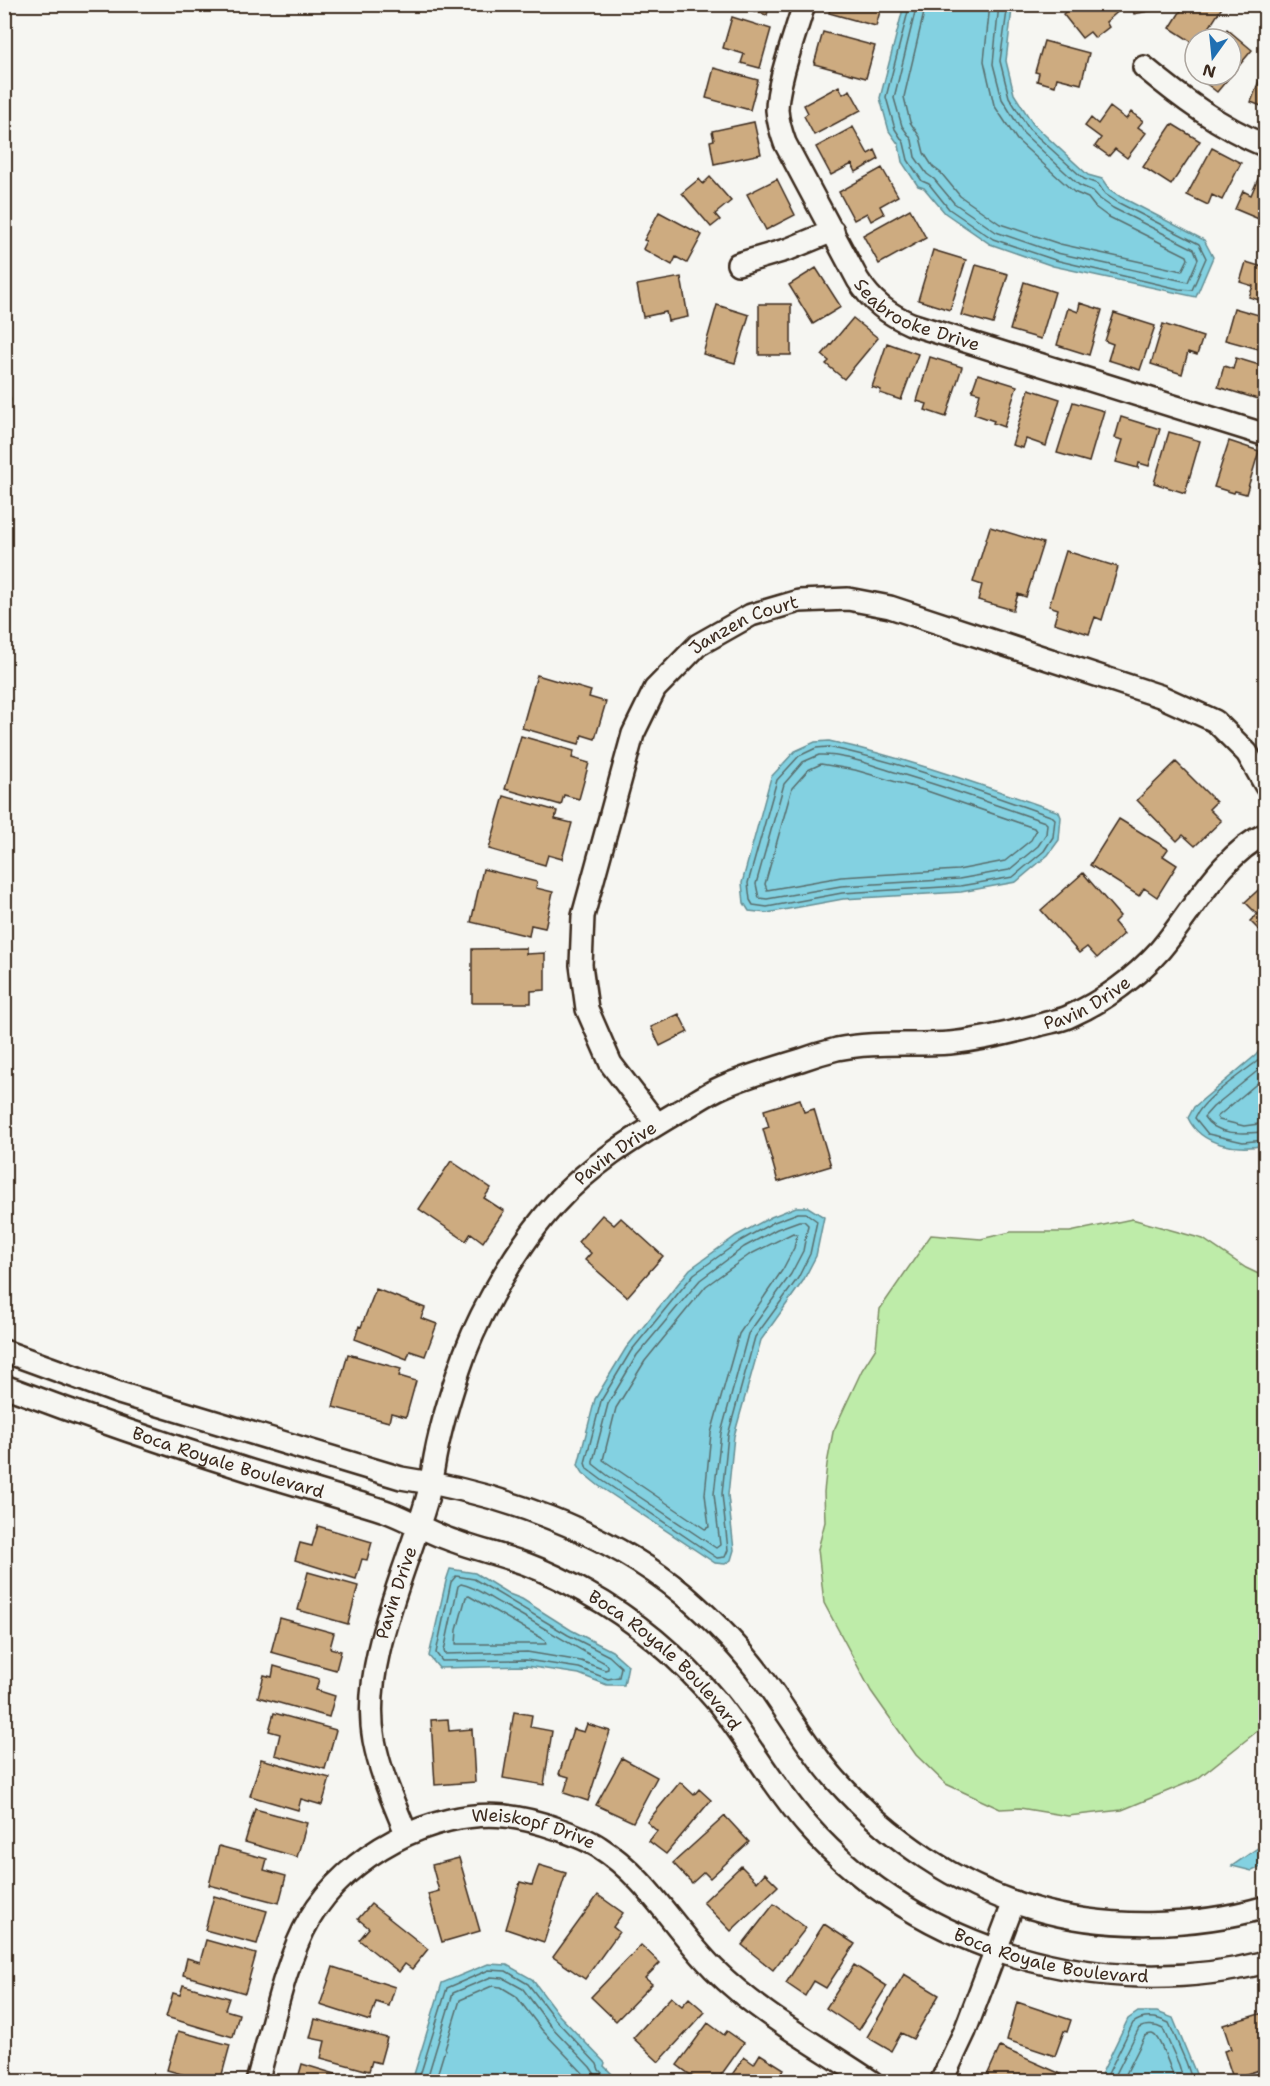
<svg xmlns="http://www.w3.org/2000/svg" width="1270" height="2086" font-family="'Shantell Sans',sans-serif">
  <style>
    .green { fill: #beeca9; stroke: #7c8b64; stroke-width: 1.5 }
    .water { fill: #83d1e1; stroke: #668e93; stroke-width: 1.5 }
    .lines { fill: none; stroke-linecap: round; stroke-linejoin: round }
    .shore { stroke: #586d6c; stroke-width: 1.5 }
    .building { fill: #cdab80; stroke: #3b2a1e; stroke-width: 1.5 }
    .street-casing { stroke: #3b2a1e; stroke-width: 26 }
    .street { stroke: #f6f6f2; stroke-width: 21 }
    .labels { text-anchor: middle; stroke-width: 5; stroke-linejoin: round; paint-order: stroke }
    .street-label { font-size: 18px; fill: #3b2a1e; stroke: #f6f6f2 }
  </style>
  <rect width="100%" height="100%" fill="#f6f6f2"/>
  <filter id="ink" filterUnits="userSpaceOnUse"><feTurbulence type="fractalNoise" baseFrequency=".0167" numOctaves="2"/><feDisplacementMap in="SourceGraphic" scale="12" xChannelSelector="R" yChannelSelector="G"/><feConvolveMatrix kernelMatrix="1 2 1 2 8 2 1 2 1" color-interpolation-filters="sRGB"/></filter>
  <g filter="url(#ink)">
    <path class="green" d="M4,376L11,400L5,424H4Z
      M1132,1219L1203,1239L1246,1268L1265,1277V1725L1197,1779L1122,1810L1068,1816L1020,1808L1000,1809L946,1784L916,1755L871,1691L824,1603L818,1549L825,1522L824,1492L827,1464L833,1432L862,1370L876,1348L880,1309L931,1235L981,1239L1011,1232H1070Z"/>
    <path class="water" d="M904,5H1015L1012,9L1006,61L1014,94L1033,124L1088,175L1102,179L1109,189L1121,197L1204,240L1213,257L1196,297L1053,266L990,244L945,213L924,188L918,186L902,162L899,145L889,131L880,98Z
      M829,741C907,758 983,786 1059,812L1061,817L1059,840L1048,855L1016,882L961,892L843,899L767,913L749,911L744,903L742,883L771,777L795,751L815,742Z
      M1265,1043V1145C1238,1151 1201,1146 1188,1118L1194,1107L1256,1055Z
      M796,1207H808L824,1217L816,1256L803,1281L761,1340L734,1436L728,1495L734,1550L731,1560L725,1564L715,1563L599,1486L583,1473L578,1465L595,1399L626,1348L690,1269L736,1236L771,1217Z
      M450,1569L475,1573L509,1594L522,1599L571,1630L612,1651L628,1665L624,1685H607L579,1674L526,1666L439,1668L429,1656L446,1581Z
      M1265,1843V1865L1252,1871L1232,1866Z
      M488,1964L507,1965L532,1979L559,2015L605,2063L604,2066L619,2081H412L442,1983Z
      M1138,2012H1157L1173,2018L1199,2081H1098L1128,2019Z"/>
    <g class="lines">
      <path class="shore" d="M910,4L886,97L895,129L904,143L908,160L922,181L929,184L949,209L993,239L1055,260L1179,289L1192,290L1206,258L1199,244L1117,202L1105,194L1098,184L1084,179L1029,129L1009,97L1000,61L1008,4
        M917,4L894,98L902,126L912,140L915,157L927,174L934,179L954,203L996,232L1057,253L1188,282L1198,259L1194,249L1113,208L1100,199L1093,191L1079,185L1023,133L1002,99L993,64L999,4
        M926,4L904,97L910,122L920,137L924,153L933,167L941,173L960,196L1000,224L1060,244L1182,271L1188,259L1187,256L1107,216L1095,207L1088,198L1074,192L1017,140L994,105L984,61L990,4
        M828,747C905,763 979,791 1053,817L1055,819L1053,837L1044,851L1013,877L960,886L842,893L767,907L753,905L750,900L748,883L777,780L799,756L816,748Z
        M819,755C843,754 868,764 891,771C943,786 994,804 1045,822L1047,824L1046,834L1038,846L1009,870L959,879L841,886L767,899L759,898L756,884L784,784L803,762Z
        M821,764L855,770L927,791L1034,828L1036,831L1031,840L1005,861L958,870L841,877L767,890L765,884L792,788L808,770Z
        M1266,1053L1259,1060C1242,1073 1203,1099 1195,1118L1208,1134L1243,1142L1266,1140
        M1266,1064L1213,1107L1204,1117C1217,1137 1245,1133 1266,1132
        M1266,1076L1217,1117L1219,1120L1244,1126L1266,1123
        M798,1213H806L817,1221L810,1254L798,1278L755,1337L728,1435L722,1494L728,1550L725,1557L717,1558L603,1481L587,1469L585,1463L601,1401L631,1351L694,1274L740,1241L774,1222Z
        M799,1221H804L808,1225L803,1251L791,1274L748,1334L721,1433L714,1494L720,1545L716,1548L607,1475L593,1464V1461L608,1404L637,1355L700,1280L744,1247L777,1229Z
        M793,1233L797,1235L794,1248L783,1269L739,1334L711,1433L705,1494L709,1527L705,1529L603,1460L616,1408L645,1361L706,1286L749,1255Z
        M456,1576L474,1579L568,1635L609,1656L621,1667L619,1677L608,1679L579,1668L526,1660L442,1661L436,1653L451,1582Z
        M461,1584C477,1587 488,1598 503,1605C537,1623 570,1645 605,1663L608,1666V1669L605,1670L581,1661L527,1652L445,1654L444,1651L458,1586Z
        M469,1596L545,1640L546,1644H456L457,1630L466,1597Z
        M418,2082L447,1988L489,1970L506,1971L528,1984L555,2019L597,2064L599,2070L611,2082
        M426,2082L453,1993L491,1977L503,1978L523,1989L549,2024L590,2067L600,2082
        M435,2082L460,2000L492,1986L501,1987L516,1996L542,2030L582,2072L588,2082
        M1104,2082L1133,2023C1144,2015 1157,2017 1169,2023L1186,2062L1193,2082
        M1112,2082L1139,2028C1146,2024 1156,2025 1163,2029L1179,2065L1184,2082
        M1122,2082L1145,2036C1147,2035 1152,2033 1154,2035C1160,2038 1173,2074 1175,2082"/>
    </g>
    <path class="building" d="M730,4H770L767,15Z
      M831,4H882L876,26L829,13Z
      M1073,4H1117L1121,9L1106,22L1109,27L1095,38L1090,32L1082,38L1063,14Z
      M1132,4H1165L1166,8L1134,14Z
      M1185,4H1189L1196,9L1198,4L1206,6L1207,4H1220L1223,6L1202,39H1195V44L1170,28Z
      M732,17L771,29L760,68L741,63L744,54L723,48Z
      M1227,29L1252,50L1217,92L1195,75H1231V39H1219Z
      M823,32L875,46L866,78L814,64Z
      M1044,41L1089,53L1081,84L1057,78L1055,86L1037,81L1039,73L1035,72Z
      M1266,62V108L1251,102Z
      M714,68L758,80L750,110L706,98Z
      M839,86L843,94L850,90L861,110L814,135L804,116L808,113L804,105Z
      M1110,107L1126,119L1131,112L1143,121L1138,127L1146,133L1127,158L1115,149L1109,156L1095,146L1101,138L1085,126L1091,118L1098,124Z
      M754,122L761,154L714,164L710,141L714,140L712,131Z
      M1172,124L1200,141L1171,185L1143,167Z
      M853,127L868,154L875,150L879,159L856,172L852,164L831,175L816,147Z
      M1212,148L1241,163L1222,200L1212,195L1208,205L1187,195Z
      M882,168L898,196L880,206L884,214L871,221L867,213L854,220L839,192Z
      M1261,172L1266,174V222L1235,209L1243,191L1251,195Z
      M710,177L731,201L715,214L720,220L711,227L682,193L699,179L703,184Z
      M777,179L795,215L766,230L747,194Z
      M910,209L926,238L879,264L863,235Z
      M659,212L702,235L687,263L676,257L672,265L643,249L647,241L644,240Z
      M933,250L966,260L950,310L918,300Z
      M1246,262L1266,268V302L1249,297L1253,286L1240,282Z
      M976,265L1008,274L993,324L961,315Z
      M816,268L841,307L813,324L789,285Z
      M681,277L688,317L668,321L666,312L643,317L637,285Z
      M1024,282L1055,292L1041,339L1010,330Z
      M1080,303L1102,310L1089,355L1057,345L1068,308L1078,312Z
      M759,304H791V355H759Z
      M717,305L749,315L735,363L703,354Z
      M1234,308L1266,317V351L1225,340Z
      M1114,313L1155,326L1140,370L1108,360L1113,344L1105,341Z
      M853,318L878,338L844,379L826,364L829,361L822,355Z
      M1163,324L1203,337L1197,355L1188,352L1182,374L1151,364Z
      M887,343L918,354L901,400L880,393L881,390L872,387Z
      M930,357L962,367L946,417L925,410L927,404L917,401Z
      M1236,358L1266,367V385L1261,400L1218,387L1224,366L1233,369Z
      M978,374L1017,386L1004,427L993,423L994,421L974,414L980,393L972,391Z
      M1029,389L1060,399L1046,446L1026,439L1023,448L1012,445Z
      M1073,402L1104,411L1089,462L1057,453Z
      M1121,417L1160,429L1149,466L1139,463L1138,468L1116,462L1123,440L1115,438Z
      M1169,432L1200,441L1185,493L1154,483Z
      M1229,441L1259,451L1246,494L1235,491L1234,493L1214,487Z
      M990,527L1043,543L1026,597L1018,594L1013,610L978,600L982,585L973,582Z
      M1066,551L1118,567L1102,620L1095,617L1089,634L1054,623L1058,609L1049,606Z
      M537,675L591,691L589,697L606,702L595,739L582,735L579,744L522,728Z
      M521,736L574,751L572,758L589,763L579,799L564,795L561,805L505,789Z
      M1176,762L1216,802L1209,809L1221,821L1195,846L1183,835L1177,841L1137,800Z
      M504,796L557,811L555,819L572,823L562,859L548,855L545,865L489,849Z
      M1119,819L1168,849L1163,856L1177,865L1157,897L1144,888L1139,896L1090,865Z
      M483,869L537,882L536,888L553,892L545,928L531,925L529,936L471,922Z
      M1083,873L1120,916L1114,922L1124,934L1097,958L1087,947L1079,953L1041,910Z
      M1266,883V937L1250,921L1257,914L1245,902Z
      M526,948V954L545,953V990L531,991V1003H472V949Z
      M679,1014L688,1032L660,1046L651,1027Z
      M800,1099L804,1112L814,1109L831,1166L778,1182L763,1129L769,1127L764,1110Z
      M451,1161L491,1188L484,1198L504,1211L483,1242L471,1233L466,1241L419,1209Z
      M602,1215L614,1225L621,1218L663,1256L627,1297L585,1260L591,1253L578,1242Z
      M376,1289L425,1308L421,1318L437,1324L425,1356L410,1351L407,1359L355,1339L359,1326L361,1327Z
      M348,1354L401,1369L399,1376L416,1381L406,1417L391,1413L389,1422L333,1407Z
      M318,1526L372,1542L367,1560L362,1559L356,1579L295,1560L300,1543L312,1546Z
      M308,1572L358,1586L348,1624L298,1610Z
      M280,1618L334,1633L330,1648L341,1651L336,1670L271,1652Z
      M274,1666L319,1679L316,1690L335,1696L329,1717L258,1697L264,1675L272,1677Z
      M514,1712L532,1715L530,1727L552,1731L544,1785L503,1778Z
      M274,1713L336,1730L325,1769L275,1755L280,1734L269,1731Z
      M448,1719L449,1731L472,1729L475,1782L435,1785L431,1720Z
      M587,1724L610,1731L588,1801L564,1793L569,1777L559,1774L573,1729L584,1732Z
      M622,1758L657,1777L633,1822L596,1805Z
      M261,1759L330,1778L322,1805L301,1799L298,1810L250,1796Z
      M680,1782L694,1795L699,1789L711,1800L666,1854L649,1841L657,1831L647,1822Z
      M255,1809L307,1823L297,1857L245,1842Z
      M725,1816L749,1842L710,1878L704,1872L692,1883L673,1863Z
      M219,1846L267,1859L264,1870L286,1876L279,1903L209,1885Z
      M459,1858L480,1931L442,1942L428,1894L439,1891L432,1865Z
      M539,1865L566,1873L544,1942L506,1929L520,1882L532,1885Z
      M741,1866L757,1882L765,1873L778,1886L731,1931L703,1902Z
      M598,1895L623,1913L613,1927L619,1932L585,1979L553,1957Z
      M214,1896L267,1911L257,1944L205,1930Z
      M371,1904L428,1949L412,1969L405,1964L399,1972L359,1940L369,1928L358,1919Z
      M774,1904L806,1928L773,1970L742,1945Z
      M824,1924L855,1944L826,1988L814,1981L805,1996L786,1983Z
      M206,1940L256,1954L245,1993L183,1975L187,1958L200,1962Z
      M641,1945L660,1963L645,1978L652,1984L616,2021L591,1997Z
      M854,1965L887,1986L859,2030L826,2008Z
      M333,1967L395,1987L389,2006L376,2002L370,2021L320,2005Z
      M904,1974L939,1995L913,2039L901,2033L891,2051L867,2037Z
      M183,1985L229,1998L225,2010L239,2014L233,2037L166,2017L173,1993L180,1995Z
      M671,1997L682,2006L689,1998L705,2012L659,2062L633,2038Z
      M1017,2002L1071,2020L1067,2032L1064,2031L1055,2056L1007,2040Z
      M1266,2012V2068L1233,2078L1224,2051L1231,2049L1223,2025Z
      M315,2019L387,2038L380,2063L372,2061L369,2071L321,2058L325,2041L310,2038Z
      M708,2023L724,2035L727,2031L744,2043L716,2082H700L677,2065Z
      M178,2031L230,2045L220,2082H210L167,2070Z
      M1000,2047L1061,2074L1058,2082H984Z
      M760,2054L784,2069L776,2082H727L744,2057L754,2064Z
      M302,2064L362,2082H297Z
      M151,2075L173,2082H149Z"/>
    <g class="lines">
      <g class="street-casing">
        <g id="street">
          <path id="s1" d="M804,4C796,33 777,82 777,110C778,122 781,132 785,143L858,280C872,302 888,314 911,324L1266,435"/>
          <path d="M1144,67C1181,98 1220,127 1266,146"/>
          <path d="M738,264L789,249L833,231"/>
          <path id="s2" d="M657,1124L611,1064L587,1009L581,965L583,916L633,734L655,689L698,645L751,615L799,601L848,599L890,607L1160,696L1215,721L1247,753L1266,786"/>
          <path d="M4,1351L119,1393L401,1478C497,1492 608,1531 683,1594C713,1620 741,1648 764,1680C788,1713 809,1750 836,1780C888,1838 957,1886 1032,1908C1104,1930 1193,1928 1266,1907"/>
          <path id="s3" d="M4,1386C86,1417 168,1445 251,1471C282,1480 312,1489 342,1498C358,1503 375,1507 390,1513C408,1520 425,1530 443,1537C470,1548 499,1554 526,1564C547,1572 566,1581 585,1592C636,1620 681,1659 718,1703C750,1743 774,1788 808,1826C919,1951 1104,2004 1266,1962"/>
          <path id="s4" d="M406,1833C394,1803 380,1773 374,1740C360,1664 406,1572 427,1499C430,1489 431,1479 433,1469C439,1430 452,1389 465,1353C483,1306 521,1241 555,1204C589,1166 632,1139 676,1113C691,1105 706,1094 722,1087C747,1076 774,1068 801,1060C812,1056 825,1052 837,1049C874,1041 913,1046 950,1043C980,1040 1010,1033 1039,1025C1049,1022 1059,1021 1068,1017C1102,1002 1135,978 1160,950C1191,914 1221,854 1266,834"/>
          <path id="s5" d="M257,2082C271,2032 284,1962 310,1918C347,1855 432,1809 505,1816C523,1818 541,1823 558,1829C572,1834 587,1839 599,1847C648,1878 674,1929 714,1969C759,2014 819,2046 872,2082"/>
          <path d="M941,2082L965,2031L1014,1902"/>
        </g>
      </g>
      <use href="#street" class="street"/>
    </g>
  </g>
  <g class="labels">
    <g class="street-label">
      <text dy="6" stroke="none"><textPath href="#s1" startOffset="370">Seabrooke Drive</textPath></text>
      <text dy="6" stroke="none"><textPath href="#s2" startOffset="580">Janzen Court</textPath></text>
      <text dy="6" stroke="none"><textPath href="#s4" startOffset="1257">Pavin Drive</textPath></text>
      <text dy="6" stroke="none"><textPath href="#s4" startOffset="753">Pavin Drive</textPath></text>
      <text dy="6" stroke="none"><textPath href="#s3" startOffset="237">Boca Royale Boulevard</textPath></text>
      <text dy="6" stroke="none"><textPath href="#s4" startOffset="249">Pavin Drive</textPath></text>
      <text dy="6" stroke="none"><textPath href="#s3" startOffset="723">Boca Royale Boulevard</textPath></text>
      <text dy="6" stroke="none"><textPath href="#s5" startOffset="434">Weiskopf Drive</textPath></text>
      <text dy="6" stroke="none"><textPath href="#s3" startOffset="1227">Boca Royale Boulevard</textPath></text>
    </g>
  </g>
  <rect width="1270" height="2086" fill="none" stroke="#f6f6f2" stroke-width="24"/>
  <rect x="12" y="12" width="1246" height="2062" fill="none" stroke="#3b2a1e" stroke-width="2" filter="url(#ink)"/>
  <g transform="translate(1213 57) rotate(195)"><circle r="28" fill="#f6f6f2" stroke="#aba49d" stroke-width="1.5"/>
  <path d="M0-4.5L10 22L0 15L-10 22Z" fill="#1f6fb2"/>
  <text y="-9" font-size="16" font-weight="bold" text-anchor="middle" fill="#3b2a1e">N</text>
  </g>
</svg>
